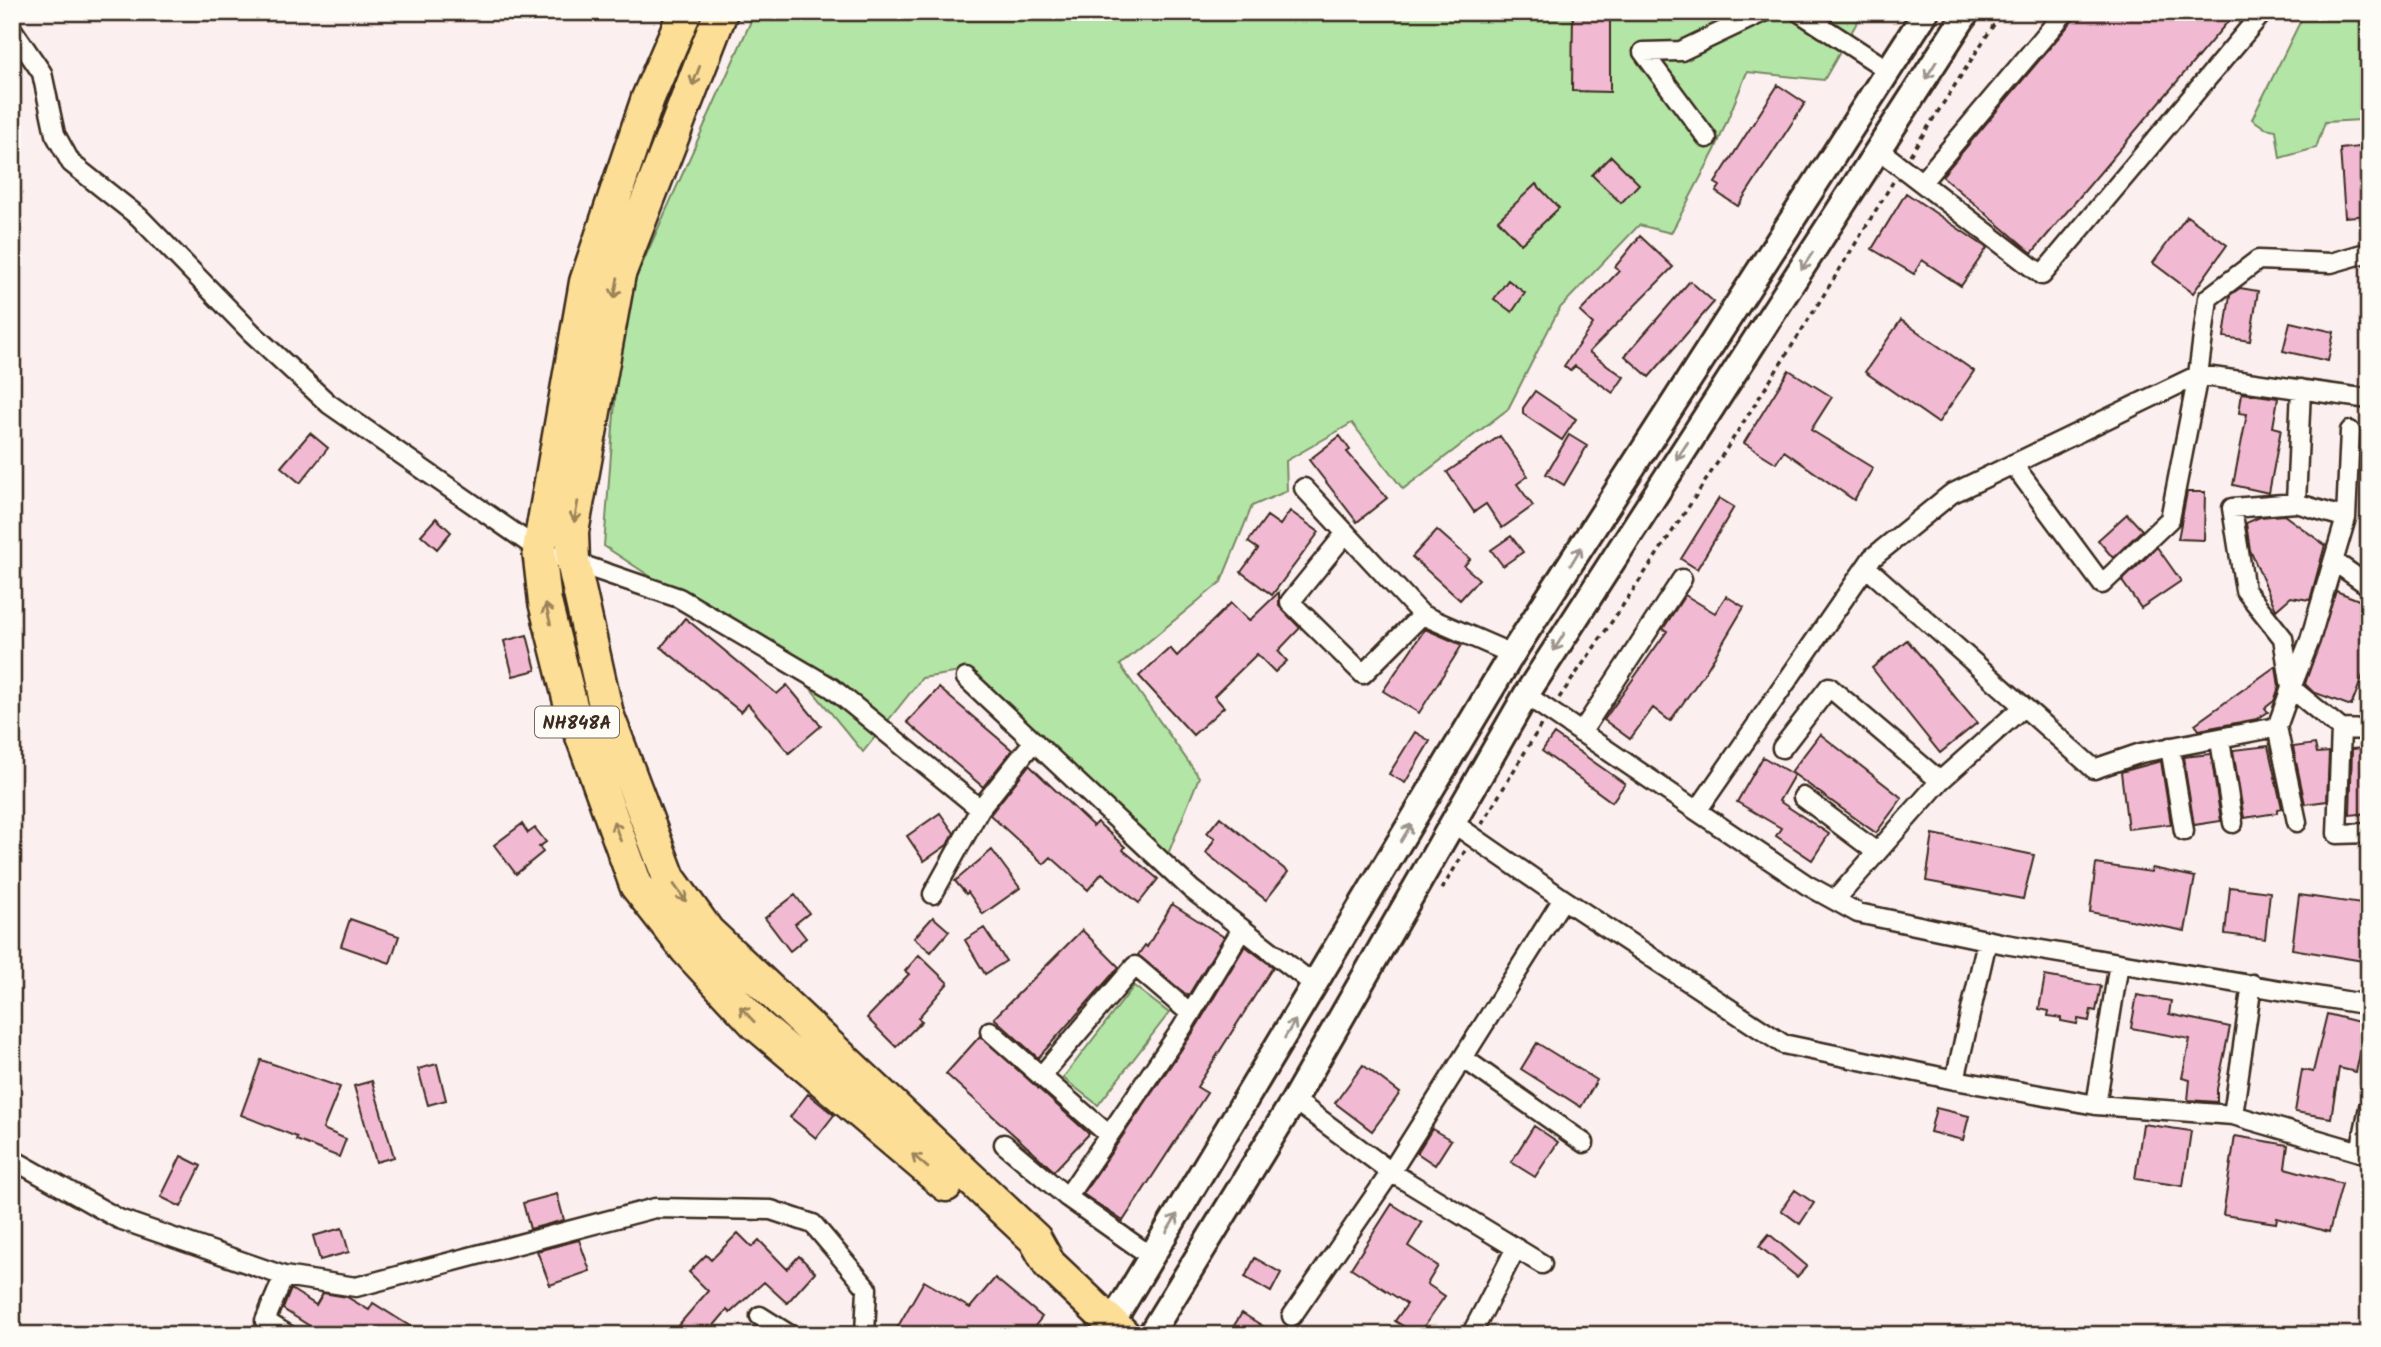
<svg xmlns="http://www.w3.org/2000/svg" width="2381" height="1347" font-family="Kalam,sans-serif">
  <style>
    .green { fill: #b3e5a6; stroke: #778862; stroke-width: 2 }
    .building { fill: #f1bad2; stroke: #3b2a1e; stroke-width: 2 }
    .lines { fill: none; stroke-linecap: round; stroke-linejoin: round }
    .street-casing { stroke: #3b2a1e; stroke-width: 23 }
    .secondary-casing { stroke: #3b2a1e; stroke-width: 30 }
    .highway-casing { stroke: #3b2a1e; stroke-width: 37 }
    .path { stroke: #3b2a1e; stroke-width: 3.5; stroke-dasharray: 5 5; stroke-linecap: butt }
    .street { stroke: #fdfcf7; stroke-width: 18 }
    .secondary { stroke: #fdfcf7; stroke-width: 24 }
    .highway { stroke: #fcde96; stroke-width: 32 }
    .oneway { stroke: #9c938a }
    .oneway2 { stroke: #9c845a }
    .labels { text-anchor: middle; stroke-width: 5; stroke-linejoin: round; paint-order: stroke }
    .shield { fill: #fdfcf7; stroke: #75695f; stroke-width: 2 }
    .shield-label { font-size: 19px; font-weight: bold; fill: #3b2a1e }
  </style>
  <rect width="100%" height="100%" fill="#fbeff0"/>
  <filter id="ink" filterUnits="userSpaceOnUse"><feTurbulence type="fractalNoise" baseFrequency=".0143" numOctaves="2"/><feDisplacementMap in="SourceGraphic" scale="14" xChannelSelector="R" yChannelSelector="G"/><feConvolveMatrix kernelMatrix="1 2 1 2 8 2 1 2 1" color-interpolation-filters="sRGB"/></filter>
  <g filter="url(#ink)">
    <path class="green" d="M755,12H1863L1824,80L1747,72L1715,150L1671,233L1639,225L1559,309L1508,409L1403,489L1352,423L1286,461L1287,491L1252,506L1221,582L1120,665L1199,777L1166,859L960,672L922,678L863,752L798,673L604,546L622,309Z
      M2305,12H2369V127L2361,120L2325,122L2316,148L2280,158L2276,130L2265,128L2252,119Z
      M1134,986L1169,1013L1098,1105L1063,1078Z"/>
    <path class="building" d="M1573,12H1610V92L1572,91Z
      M2076,12H2236L2032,253L1942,176L2074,19Z
      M1778,85L1805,103L1738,206L1716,192L1720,186L1715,183Z
      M2369,146V215L2345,217L2340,149Z
      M1611,156L1639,184L1621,203L1592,175Z
      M1536,184L1559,208L1521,244L1498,220Z
      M1906,193L1987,248L1961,286L1922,260L1914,274L1872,249Z
      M2187,216L2227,245L2193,293L2153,263Z
      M1640,236L1673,267L1589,352L1624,377L1613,393L1575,366L1570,371L1564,366L1593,324L1580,312L1619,271L1615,267Z
      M1508,280L1525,293L1512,312L1494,299Z
      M1690,281L1714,302L1649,377L1625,356Z
      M2240,288L2258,291L2250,341L2224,337L2230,295Z
      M1901,320L1974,371L1938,423L1865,372Z
      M2290,322L2334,332L2328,361L2283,351Z
      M1789,370L1832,397L1811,430L1873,468L1854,500L1784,451L1776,463L1744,443Z
      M1535,391L1576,419L1562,440L1523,414V408Z
      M2242,393L2278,398L2273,427L2281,429L2269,493L2233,485L2247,414L2239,413Z
      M310,433L328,448L300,483L281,467Z
      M1569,435L1587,446L1564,485L1546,474Z
      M1340,436L1350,450L1347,452L1387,498L1357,522L1309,460Z
      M1500,436L1528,476L1517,484L1533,506L1502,528L1486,504L1474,512L1447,472Z
      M2187,492H2205L2204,540L2178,539Z
      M1719,498L1734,507L1697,569L1681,559Z
      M1290,511L1319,532L1272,595L1241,572L1258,549L1248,542L1267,516L1280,525Z
      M2127,514L2142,530L2113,558L2098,540Z
      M2284,515L2325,545L2310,600L2291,597L2276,610L2250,550L2246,523L2260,517Z
      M436,518L451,532L437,549L421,535Z
      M1437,530L1470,559L1464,566L1479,579L1460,600L1412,557Z
      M1511,536L1523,552L1503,566L1491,550Z
      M2157,547L2181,581L2141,608L2122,581Z
      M2336,591L2369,604V660L2351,706L2313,692L2305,684Z
      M1279,592V606L1300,628L1278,651L1287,661L1275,672L1257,654L1214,696L1224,707L1193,735L1139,676L1170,648L1177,656L1231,603L1249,621Z
      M1685,595L1715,613L1726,596L1744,607L1706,671L1670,721L1653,708L1630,739L1604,720L1667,631L1663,629Z
      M685,618L777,694L787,685L821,726L789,753L748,704L741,712L661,647Z
      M1425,629L1462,645L1419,713L1383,691Z
      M527,635L536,670L513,676L504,641Z
      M1907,640L1977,723L1940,753L1872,668Z
      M2276,666L2279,687L2274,701L2265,708L2268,712L2257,719L2199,730L2195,724Z
      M939,688L1012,750L983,787L907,722Z
      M1415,732L1430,741L1405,783L1389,774Z
      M1554,734L1625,784L1612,802L1542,751Z
      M1820,734L1902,798L1876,833L1791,772Z
      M2315,744L2317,753L2329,752L2327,801L2305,804L2293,747Z
      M2268,746L2282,808L2277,809V813L2244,818L2233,750Z
      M2363,748L2364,753L2369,752V813L2350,815L2352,749Z
      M2211,754L2221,821L2194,825L2183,757Z
      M1763,757L1794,775L1779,801L1829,834L1812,860L1776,836L1781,828L1737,802Z
      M2161,761L2171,824L2128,829L2121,772Z
      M1029,765L1093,826L1097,822L1125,847L1123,850L1158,879L1139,903L1102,873L1088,890L1051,857L1044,864L990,815Z
      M940,813L954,833L947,845L924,861L907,836Z
      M1220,817L1288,872L1266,900L1206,853L1215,838L1207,833Z
      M522,824L528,833L535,828L546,842L539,847L543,852L516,874L494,845Z
      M1933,834L2034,855L2023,899L1926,881Z
      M992,850L1020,888L983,914L968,892L966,894L955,881Z
      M2096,864L2151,872L2152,868L2195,877L2185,931L2090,912Z
      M2230,887L2270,892L2265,939L2225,934Z
      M795,895L809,913L795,924L806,938L790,951L765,918Z
      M2299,895L2369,905V962L2292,949Z
      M1172,904L1224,937L1188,996L1138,955L1145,945L1147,947Z
      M933,917L949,931L931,952L914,938Z
      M350,919L399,936L390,963L341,946Z
      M984,928L1006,961L985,974L965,940Z
      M1082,930L1119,967L1038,1058L994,1018Z
      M1245,946L1273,967L1197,1087L1207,1093L1123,1221L1083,1194L1192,1034Z
      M919,955L948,983L918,1018L922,1021L896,1047L867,1018L909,974L905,971Z
      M2045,976L2101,986L2096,1011L2091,1010L2089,1021L2078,1019L2077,1024L2061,1021V1018L2048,1016L2049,1011L2039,1009Z
      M2137,995L2171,1001L2169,1014L2230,1027L2217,1089V1102L2188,1100L2190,1080L2182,1078L2190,1039L2131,1028Z
      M2327,1014L2367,1024L2356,1072L2339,1068L2331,1118L2295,1112L2302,1070L2313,1072Z
      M980,1036L1089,1134L1054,1171L946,1074Z
      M1537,1043L1597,1080L1581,1107L1521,1069Z
      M261,1060L340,1087L323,1129L346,1139L339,1157L296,1140L297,1137L241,1115Z
      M437,1064L446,1100L428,1105L418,1069Z
      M1363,1065L1400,1093L1372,1131L1335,1103Z
      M372,1081L394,1157L376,1162L354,1086Z
      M808,1094L834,1115L816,1138L790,1117Z
      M1936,1108L1969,1116L1963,1140L1930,1132Z
      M2143,1124L2191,1131L2183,1186L2135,1179Z
      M1534,1126L1558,1142L1535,1177L1511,1162Z
      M1432,1129L1451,1140L1435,1165L1417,1153Z
      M2235,1136L2288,1145L2285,1168L2342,1184L2329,1232L2277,1218L2276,1223L2223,1215Z
      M181,1156L201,1166L181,1207L161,1197Z
      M1795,1190L1814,1203L1800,1224L1781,1210Z
      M557,1194L564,1220L530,1229L523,1203Z
      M1392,1204L1422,1223L1408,1246L1438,1266L1427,1284L1445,1296L1418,1335L1395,1321L1407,1304L1351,1268Z
      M342,1228L349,1252L320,1260L313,1236Z
      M738,1233L752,1247L759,1240L787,1269L799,1256L815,1272L787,1303L764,1282L730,1313L727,1310L706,1335H670L708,1291L689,1272L706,1255L711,1260Z
      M1769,1234L1807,1266L1797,1277L1759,1246Z
      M579,1240L590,1271L550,1285L537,1251Z
      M1255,1258L1281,1273L1271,1292L1245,1277Z
      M995,1278L1042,1317L1028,1335H893L924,1281L970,1308Z
      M291,1289L316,1305L323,1293L347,1297L369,1310L373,1303L424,1335H324L283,1309Z
      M1242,1313L1277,1335H1228Z"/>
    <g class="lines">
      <g class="street-casing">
        <path id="street" d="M1799,12L1888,70
          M12,29L42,73L55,134L71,163L139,217L252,333L329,404L539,550L679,598L832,688L980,809L933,894
          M1707,138L1643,52L1681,51L1763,12
          M1879,150L2042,275L2263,12
          M1922,182L2065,12
          M2369,252L2331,263L2258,260L2208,298L2198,375L2369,399
          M1304,488L1422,615L1512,654
          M2346,518L2350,431
          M1346,533L1290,602L1363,674L1422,615
          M2335,562L2369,586
          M1866,567L2094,769L2141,753L2277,727L2291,688L2341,729L2337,834L2369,833
          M966,678L1191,889L1316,986
          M2291,688L2283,638L2245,590L2232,508L2296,503L2301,389
          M2291,688L2310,640L2346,518L2296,503
          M1526,695L1697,811L1872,558L1951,494L2198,375L2170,519L2102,584L2013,464
          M2277,727L2297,822
          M2341,729L2369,730
          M1581,733L1682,579
          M2220,740L2233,823
          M2170,747L2184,831
          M1782,748L1829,687L1940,781L2023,707
          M1803,797L1875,851
          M980,809L1034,741
          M1697,811L1807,885L1858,913L2005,944L2369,1005
          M1453,823L1563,899L1783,1044L1955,1080L2096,1105L2233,1115L2360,1152L2369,1107
          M1835,900L1940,781
          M990,1031L1041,1076
          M1463,1058L1584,1143
          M1955,1080L1987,941
          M1294,1100L1391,1172L1542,1264
          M2096,1105L2119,963
          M2233,1115L2252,984
          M1109,1135L1041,1076L1135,966L1191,1014
          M1004,1144L1067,1197L1152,1257
          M12,1159L119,1219L284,1276L356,1287L655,1208L771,1210L813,1224L867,1288L865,1335
          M1067,1197L1182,1028L1242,929
          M284,1276L265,1321L288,1335
          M760,1316L790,1335
          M1292,1316L1391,1172L1563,899
          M1471,1335L1516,1248"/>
      </g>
      <g class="secondary-casing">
        <path id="secondary" d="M1111,1324L1512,654L1926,12
          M1150,1335L1294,1100L1526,695L1967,12"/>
      </g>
      <g class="highway-casing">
        <path id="highway" d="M685,12L648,98L586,282L539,550L545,602L571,706L636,885L687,950L756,1024L946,1185
          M721,12L619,274L572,532L573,562L607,714L669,878L708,932L1035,1239L1049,1264L1124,1335"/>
      </g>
      <path class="path" d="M1910,155L2002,12
        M1559,698C1676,531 1787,357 1893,182
        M1482,824L1541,725
        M1442,889L1465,851"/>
      <use href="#street" class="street"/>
      <use href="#secondary" class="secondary"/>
      <use href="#highway" class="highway"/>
    </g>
    <defs><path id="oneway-shaft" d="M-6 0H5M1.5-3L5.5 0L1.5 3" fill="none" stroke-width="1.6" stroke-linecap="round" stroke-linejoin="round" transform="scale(1.75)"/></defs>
    <g class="oneway">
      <use href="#oneway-shaft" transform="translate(1931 70) rotate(122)"/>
      <use href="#oneway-shaft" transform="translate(1807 261) rotate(123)"/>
      <use href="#oneway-shaft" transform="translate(1682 451) rotate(123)"/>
      <use href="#oneway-shaft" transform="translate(1576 556) rotate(-59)"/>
      <use href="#oneway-shaft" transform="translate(1559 642) rotate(122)"/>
      <use href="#oneway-shaft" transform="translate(1406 833) rotate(-59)"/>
      <use href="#oneway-shaft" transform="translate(1290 1029) rotate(-59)"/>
      <use href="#oneway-shaft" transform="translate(1172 1223) rotate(-59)"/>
    </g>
    <g class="oneway2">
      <use href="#oneway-shaft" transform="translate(696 76) rotate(111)"/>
      <use href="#oneway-shaft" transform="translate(616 288) rotate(100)"/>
      <use href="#oneway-shaft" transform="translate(576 512) rotate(100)"/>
      <use href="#oneway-shaft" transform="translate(548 614) rotate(-104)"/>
      <use href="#oneway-shaft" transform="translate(617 831) rotate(-110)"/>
      <use href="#oneway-shaft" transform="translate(680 893) rotate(55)"/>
      <use href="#oneway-shaft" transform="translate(747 1014) rotate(-133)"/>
      <use href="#oneway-shaft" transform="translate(920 1161) rotate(-139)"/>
    </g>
  </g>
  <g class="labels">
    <rect class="shield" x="535" y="706.5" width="84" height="31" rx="5"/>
    <g class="shield-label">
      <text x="577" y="729">NH848A</text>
    </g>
  </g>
  <rect width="2381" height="1347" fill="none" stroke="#fdfcf7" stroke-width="42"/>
  <rect x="21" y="21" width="2339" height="1305" fill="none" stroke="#3b2a1e" stroke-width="2.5" filter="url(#ink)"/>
</svg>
